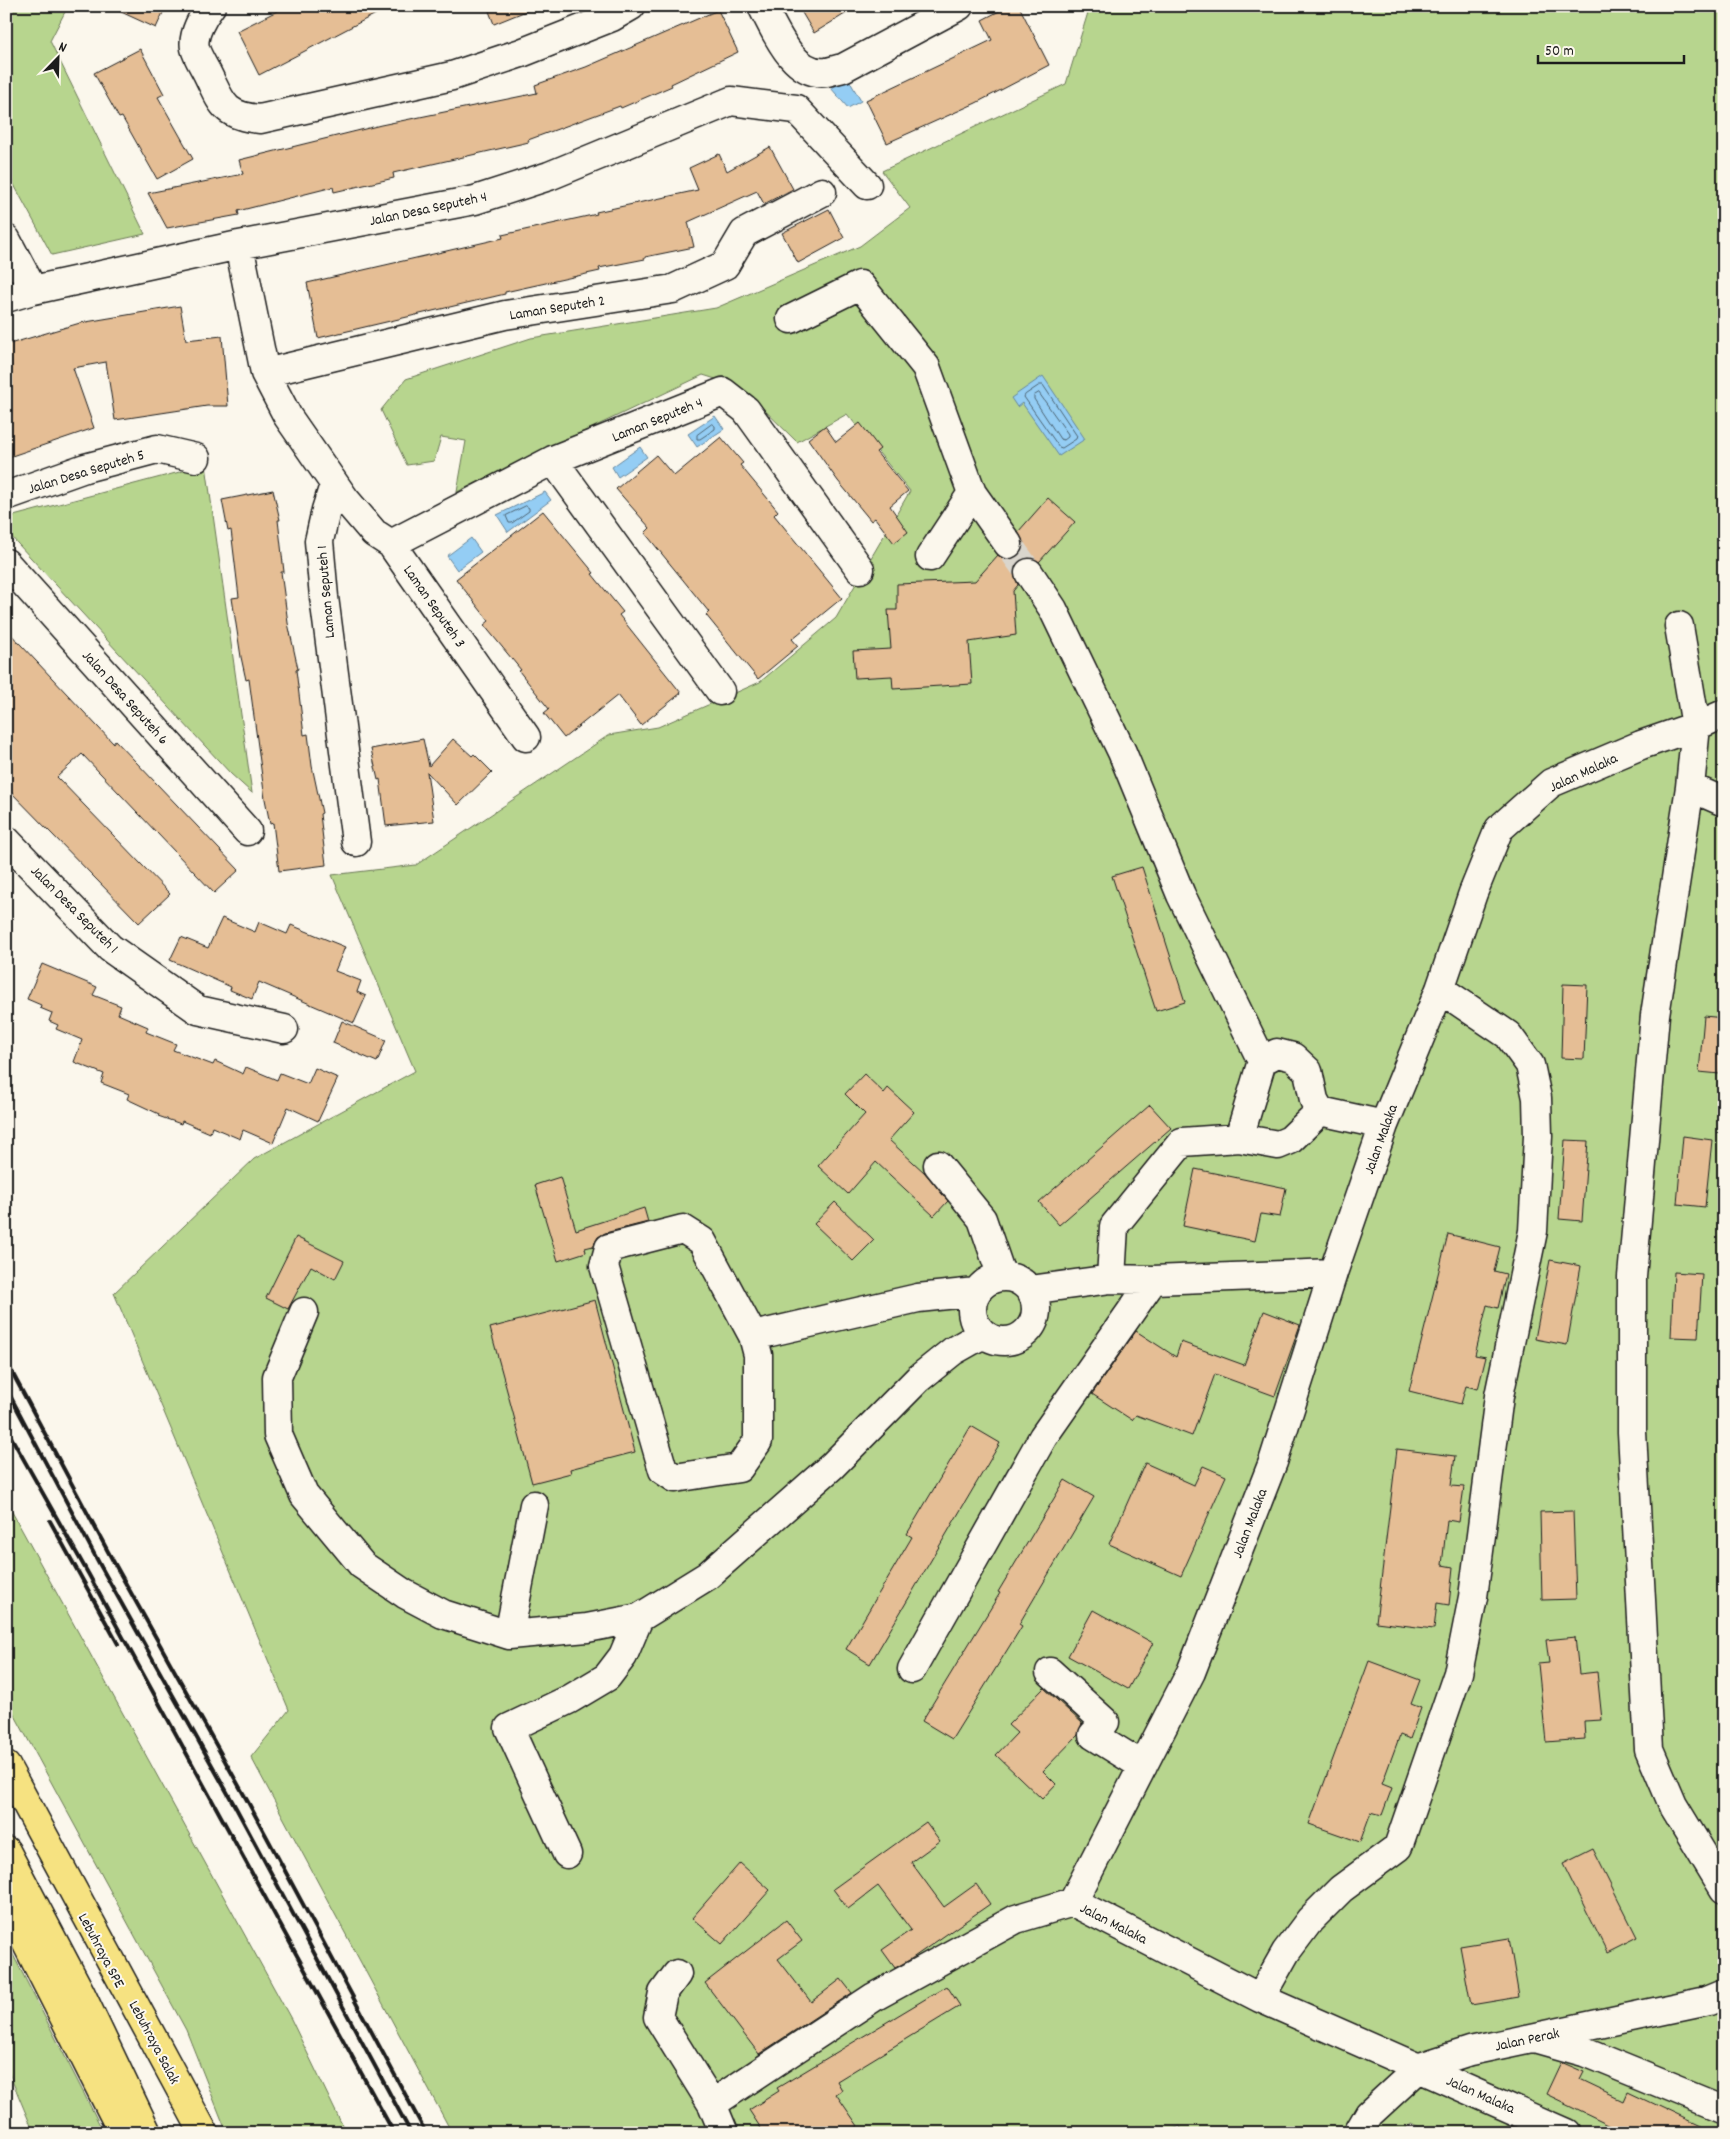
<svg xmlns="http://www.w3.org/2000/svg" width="1730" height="2139" font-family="Dekko,sans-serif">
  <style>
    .green { fill: #b7d58e; stroke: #6a7855 }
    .water { fill: #94cdf4; stroke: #64869e }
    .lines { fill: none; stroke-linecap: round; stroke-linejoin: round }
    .shore { stroke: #4c6372; stroke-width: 1 }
    .building { fill: #e5be95; stroke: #1c1c1c }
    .minor-tunnel { stroke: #dad6cd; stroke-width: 28; stroke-dasharray: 28 14; stroke-linecap: butt }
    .minor-casing { stroke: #1c1c1c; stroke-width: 31 }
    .highway-casing { stroke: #1c1c1c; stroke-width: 31 }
    .minor { stroke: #fbf7ec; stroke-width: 28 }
    .highway { stroke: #f6e281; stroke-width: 28 }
    .rail { stroke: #1c1c1c; stroke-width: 4 }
    .labels { text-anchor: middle; stroke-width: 4; stroke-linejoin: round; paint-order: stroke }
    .street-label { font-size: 15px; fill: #1c1c1c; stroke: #fbf7ec }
  </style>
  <rect width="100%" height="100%" fill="#fbf7ec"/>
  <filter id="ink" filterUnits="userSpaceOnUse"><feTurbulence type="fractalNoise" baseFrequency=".02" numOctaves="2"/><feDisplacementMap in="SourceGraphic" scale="10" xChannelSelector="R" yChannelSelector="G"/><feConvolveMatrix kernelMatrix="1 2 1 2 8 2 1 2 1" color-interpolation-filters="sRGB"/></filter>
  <g filter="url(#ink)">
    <path class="green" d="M6,6H68L50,41L145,234L52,255L6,170Z
      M1090,6H1724V2133H1432L1411,2123L1400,2133H1183L1180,2126L1165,2133H452L251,1757L289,1710L114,1293L254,1159L415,1071L332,875L416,865L609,735L658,727L760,682L836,618L910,491L847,414L797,442L741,387L703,375L457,492L466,441L441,437L434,461L407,465L381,410L406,379L531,338L716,308L860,246L910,208L882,171L1066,84Z
      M206,465L252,793L231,774L6,531V518Z
      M6,1501L291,2019L346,2133H227L186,2030L6,1699Z
      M6,1941L104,2133H34L6,2066Z"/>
    <path class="water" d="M849,80L861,101L848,108L831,88Z
      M1043,376L1085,439L1059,456L1022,403L1017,407L1011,398Z
      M715,416L724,429L697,447L688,434Z
      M640,447L647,457L618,477L612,467Z
      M545,492L551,500L508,532L497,515Z
      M471,538L481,552L457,570L447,556Z"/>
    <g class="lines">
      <path class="shore" d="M1040,385H1043L1077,436L1076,439L1062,448L1059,447L1024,397L1025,395Z
        M1039,393L1068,434V437L1064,440L1060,439L1034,399V396Z
        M712,424L715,426V429L700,439H697V435Z
        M526,506L529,508V511L512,523H509L506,516Z"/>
    </g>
    <path class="building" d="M108,6H166L156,28Z
      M287,6H391L259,75L237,31Z
      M487,6H536V7L494,24Z
      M798,6H858L814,33Z
      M1009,6H1019L1049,65L976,103L887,143L866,100L992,40L982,20Z
      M718,10L738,52L671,84L672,86L621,108L620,106L528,140L529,142L393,173L394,178L334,192L333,187L238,211L239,215L167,228L148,193L243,174L239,160L381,125L537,93L535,85L586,67Z
      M140,49L164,94L158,97L193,159L157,179L122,117L119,118L94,73Z
      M770,147L793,189L764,204L757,191L688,222L694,247L645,257V259L599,268L600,271L505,292V294L318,338L307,283L503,238L502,235L597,214L596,212L698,190L689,168L719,154L727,171Z
      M829,209L844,238L798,263L782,233Z
      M180,306L186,340L222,336L228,406H207L115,420L106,362L73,368L94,428L6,458V345L80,323Z
      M860,423L880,449L876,452L908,491L890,506L908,532L894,543L875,518L871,521L838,481L808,439L825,426L836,442Z
      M721,437L743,463L740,465L778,511L774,515L842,598L792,639L798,646L758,679L706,615L709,612L645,533L650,528L616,489L656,455L674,476Z
      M273,490L280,520H278L284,572H281L288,623L298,669L296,670L304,735L308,734L312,766L322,813L320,814L326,865L279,871L273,823L270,824L265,799L249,679L246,680L241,657L232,598L239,597L231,530L228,531L222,500Z
      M1048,498L1075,522L1039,562L1028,558L1020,560L1015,566L1014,574L1018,585L1013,591L1016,635L969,642L972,684L893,689L892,676L855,678L853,651L891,649L888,610H897V584L975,581L998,555L1009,560L1017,556L1022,550L1024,543L1018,532Z
      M543,511L594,573L592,574L623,612L619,615L681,693L641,725L618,695L564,738L544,713L549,709L519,671L521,670L484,625L489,621L456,579Z
      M6,629L113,743L115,740L239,870L214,893L82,754L57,777L170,894L139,923L6,787Z
      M423,739L429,766L453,739L472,756L474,754L492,772L458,805L427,772L434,821L386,826L380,779L378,780L371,749Z
      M1142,867L1185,1002L1156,1011L1112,876Z
      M222,918L255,932L259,922L287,934L291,925L345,947L335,971L361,981L357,992L366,996L354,1023L259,982L252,999L230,990L231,987L170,960L181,937L208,948Z
      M42,964L97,987L93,995L121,1006L118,1014L148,1027L146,1032L176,1044L173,1050L213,1065L215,1061L243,1074L246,1067L277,1080L280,1073L308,1084L315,1068L338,1078L318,1121L288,1107L273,1143L243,1130L240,1139L212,1127L210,1133L182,1121L181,1124L158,1116L159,1114L127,1099L129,1094L101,1083L104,1074L74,1062L82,1040L56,1029L58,1025L49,1021L52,1013L40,1008L41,1005L27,999Z
      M1563,984L1587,985L1584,1059L1561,1058Z
      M1704,1016L1724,1018L1720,1074L1699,1072Z
      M342,1021L386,1040L377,1062L333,1043Z
      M864,1074L884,1093L888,1088L914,1112L889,1140L925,1173L948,1201L934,1216L876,1162L848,1194L818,1166L865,1114L845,1094Z
      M1150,1105L1171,1128L1059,1225L1039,1202Z
      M1683,1136L1712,1140L1705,1207L1677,1204Z
      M1565,1140L1588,1141L1582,1221L1559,1219Z
      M1195,1169L1286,1188L1280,1217L1261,1214L1255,1241L1183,1226Z
      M560,1177L576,1230L644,1208L648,1222L605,1233L598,1237L593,1246L585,1248L586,1252L558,1261L535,1185Z
      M835,1202L874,1240L853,1261L814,1224Z
      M1448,1234L1500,1247L1494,1271L1506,1274L1498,1308L1487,1305L1475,1355L1486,1357L1478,1389L1466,1386L1461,1404L1409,1391Z
      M296,1237L344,1261L335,1279L311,1266L288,1309L266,1298Z
      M1550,1260L1581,1266L1567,1345L1535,1339Z
      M1674,1272L1702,1274L1698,1338L1671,1337Z
      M595,1300L635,1452L570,1469L571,1473L532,1483L490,1328Z
      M1264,1311L1300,1325L1275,1396L1215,1374L1192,1436L1136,1415L1132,1420L1092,1394L1136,1331L1176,1357L1181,1342L1244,1365Z
      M971,1426L1000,1443L870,1664L846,1649L912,1537L907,1534Z
      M1397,1449L1455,1456L1451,1486L1464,1487L1459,1522L1447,1520L1442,1565L1453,1567L1449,1605L1437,1603L1434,1629L1376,1622Z
      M1145,1463L1194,1485L1203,1466L1226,1476L1181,1576L1109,1544Z
      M1065,1480L1094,1497L1019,1624L1022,1626L952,1739L922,1721L1000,1593L998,1592Z
      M1573,1511L1576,1599L1542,1600L1540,1512Z
      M1093,1610L1153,1643L1128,1689L1068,1656Z
      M1575,1637L1579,1674L1597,1672L1602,1720L1584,1721L1585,1739L1546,1742L1538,1664L1549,1663L1546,1640Z
      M1369,1661L1420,1680L1411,1704L1421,1708L1410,1739L1400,1735L1382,1784L1392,1788L1382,1815L1371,1812L1360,1842L1309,1824Z
      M1044,1688L1082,1723L1078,1735L1043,1771L1056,1784L1042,1799L996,1755L1017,1733L1008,1725Z
      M926,1822L940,1841L911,1862L944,1907L976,1884L990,1904L911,1959L895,1968L882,1950L911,1930L878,1886L848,1909L833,1889Z
      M1593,1849L1637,1937L1607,1952L1563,1864Z
      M740,1863L770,1890L722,1944L692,1918Z
      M786,1920L802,1941L778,1959L811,2002L841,1979L852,1993L759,2054L705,1983Z
      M1509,1938L1519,1997L1471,2005L1460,1946Z
      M947,1986L960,2006L837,2081L842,2090L836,2094L858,2126L847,2133H764L749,2110L779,2091L777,2088Z
      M1561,2062L1584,2072L1580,2080L1624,2101L1628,2092L1715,2133H1627L1546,2094Z"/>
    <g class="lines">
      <path class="minor-tunnel" d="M1008,544L1029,573"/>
      <g class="minor-casing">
        <path id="minor" d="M211,6C203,16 192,35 195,48C197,56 203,65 207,73C222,103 223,116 260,119L452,76L521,53L612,17L631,6
          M762,6C775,30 793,77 827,72C832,71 838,69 843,68L959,6
          M6,239L33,290
          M239,245L265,373L288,417L345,499L374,533L391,544L526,737
          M6,298L33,290L239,245L475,200L549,176L731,101L796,109L867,185
          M791,319L860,285L926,367L972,493L1008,544
          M265,373L505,315L673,289L725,265L744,233L822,192
          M553,460L720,691
          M334,485L326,510L319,541L324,597L356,842
          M6,496L85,468L157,449L196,458
          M391,544L553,460L723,392L746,410L860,569
          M930,557L972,493
          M6,563L247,831
          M1029,573L1053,609L1122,752L1181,895L1262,1061
          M1679,626L1696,726L1690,787L1655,1015L1632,1277V1432L1649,1749L1673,1805L1724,1889
          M1690,787L1724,802
          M6,840L110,948L198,1010L284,1029
          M1320,1111L1384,1125
          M938,1165L982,1219L1002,1277
          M683,1229L702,1241L753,1336L758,1355V1441L739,1468L675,1478L663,1470L604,1266L609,1248Z
          M972 1309a32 32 0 1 1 64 0a32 32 0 1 1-64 0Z
          M1111,1279L1114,1226L1182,1142L1239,1138L1278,1145L1290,1140L1320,1111L1314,1100L1308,1071L1293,1057L1277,1053L1262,1061L1239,1138
          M1030,1290L1111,1279L1153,1280L1333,1273
          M304,1312L277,1377L278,1435L304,1495L362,1565L405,1594L443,1614L509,1635L587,1628L639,1618L707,1576L832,1466L918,1379L953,1351L983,1334
          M753,1336L918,1298L976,1292
          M509,1635L534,1505
          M912,1669L1043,1437L1153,1280
          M1050,1672L1105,1722L1093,1735L1143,1766
          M567,1854L509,1728L570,1699L607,1677L623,1656L639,1618
          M677,1974L663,1993L658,2017L712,2104L724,2133
          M1260,1998L1286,1952L1310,1920L1341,1889L1398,1847L1458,1673L1473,1597L1499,1396L1533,1231L1538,1136L1537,1098L1530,1065L1508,1035L1440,989
          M1538,2039L1584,2052L1724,2109
          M712,2104L874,1997L1016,1919L1073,1902
          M1358,2133L1369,2114L1420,2067L1470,2051L1707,2001L1724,1994
          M1566,2133L1260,1998L1073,1902L1191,1672L1273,1462L1333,1273L1384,1125L1440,989L1473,893L1499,829L1551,783L1641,745L1696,726L1724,714"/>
      </g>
      <g class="highway-casing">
        <path id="highway" d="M6,1766L204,2133
          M6,1851L80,1992L147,2133
          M6,1903L123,2133"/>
      </g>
      <use href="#minor" class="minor"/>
      <use href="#highway" class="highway"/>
      <path class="rail" d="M6,1361L112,1559L248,1802L426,2133
        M6,1388L100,1565L236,1808L411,2133
        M6,1428L89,1575L394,2133
        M50,1521L118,1644"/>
    </g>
  </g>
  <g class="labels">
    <g class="street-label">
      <text transform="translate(428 208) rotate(-12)" y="5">Jalan Desa Seputeh 4</text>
      <text transform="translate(557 307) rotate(-9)" y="5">Laman Seputeh 2</text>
      <text transform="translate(657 419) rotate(-22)" y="5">Laman Seputeh 4</text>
      <text transform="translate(86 471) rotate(-17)" y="5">Jalan Desa Seputeh 5</text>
      <text transform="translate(325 592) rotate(-95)" y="5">Laman Seputeh 1</text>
      <text transform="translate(435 606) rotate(55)" y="5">Laman Seputeh 3</text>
      <text transform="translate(126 697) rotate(48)" y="5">Jalan Desa Seputeh 6</text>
      <text transform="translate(1583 772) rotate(-25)" y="5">Jalan Malaka</text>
      <text transform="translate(75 909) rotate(45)" y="5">Jalan Desa Seputeh 1</text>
      <text transform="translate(1380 1139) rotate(-70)" y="5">Jalan Malaka</text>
      <text transform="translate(1249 1523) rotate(-69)" y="5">Jalan Malaka</text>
      <text transform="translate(1114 1923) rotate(27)" y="5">Jalan Malaka</text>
      <text transform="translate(102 1950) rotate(62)" y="5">Lebuhraya SPE</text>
      <text transform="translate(1527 2039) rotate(-12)" y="5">Jalan Perak</text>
      <text transform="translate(155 2042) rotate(62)" y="5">Lebuhraya Salak</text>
      <text transform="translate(1481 2094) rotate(24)" y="5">Jalan Malaka</text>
    </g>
  </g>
  <rect width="1730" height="2139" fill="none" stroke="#fbf7ec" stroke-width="25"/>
  <rect x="12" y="12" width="1705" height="2114" fill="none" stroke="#1c1c1c" stroke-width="2" filter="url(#ink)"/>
  <g transform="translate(58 58) rotate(23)" stroke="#fbf7ec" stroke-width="4" paint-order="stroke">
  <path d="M0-4L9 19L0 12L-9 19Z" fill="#1c1c1c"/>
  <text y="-8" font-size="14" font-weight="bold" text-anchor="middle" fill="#1c1c1c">N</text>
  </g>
  <path d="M1538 55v8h146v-8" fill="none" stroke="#1c1c1c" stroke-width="2.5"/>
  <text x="1545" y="55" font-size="15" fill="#1c1c1c" stroke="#fbf7ec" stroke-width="4" paint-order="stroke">50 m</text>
</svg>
